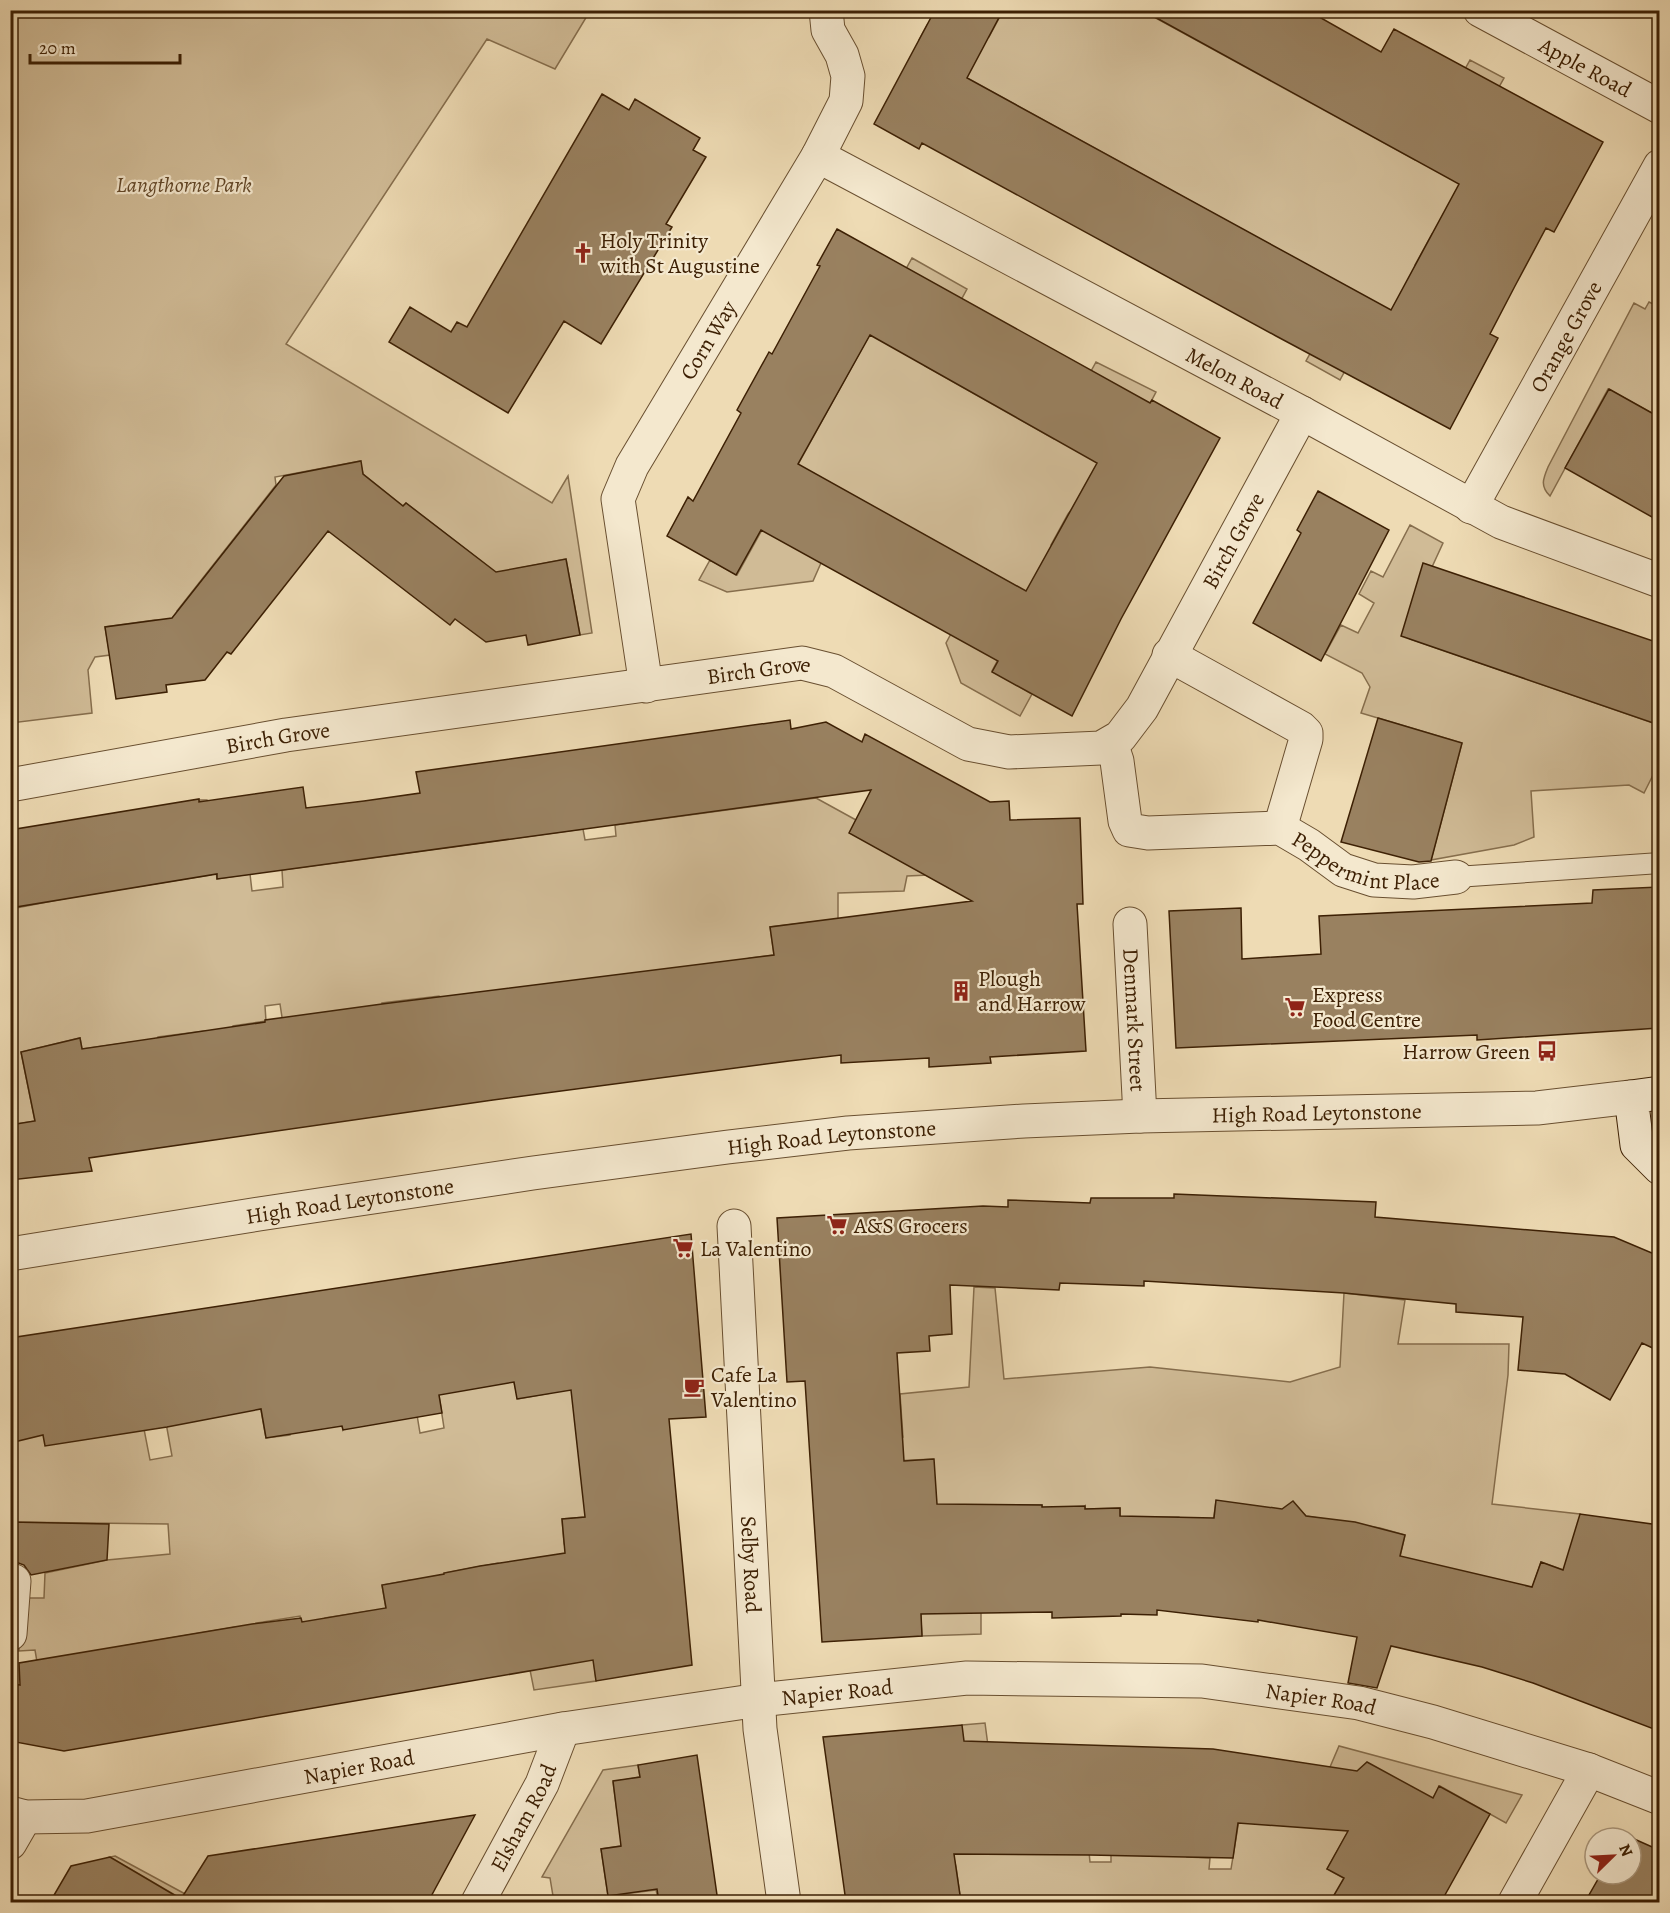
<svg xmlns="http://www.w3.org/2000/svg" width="1670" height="1913" font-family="Alegreya,serif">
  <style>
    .green { fill: #d0bb96; stroke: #866e4d; stroke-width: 1.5 }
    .building { fill: #998160; stroke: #3d2004; stroke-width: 1.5; fill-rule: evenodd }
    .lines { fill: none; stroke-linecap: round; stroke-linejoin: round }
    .service-casing { stroke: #694f30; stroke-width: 22 }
    .minor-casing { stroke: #694f30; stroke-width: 35 }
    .tertiary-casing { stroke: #694f30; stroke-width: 35 }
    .secondary-casing { stroke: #3d2004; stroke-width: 35 }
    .service { stroke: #f4e8ce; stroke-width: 20 }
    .minor { stroke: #f4e8ce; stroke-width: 33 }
    .tertiary { stroke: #f4e8ce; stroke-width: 33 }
    .secondary { stroke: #f4e8ce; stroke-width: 33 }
    .labels { text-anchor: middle; stroke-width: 4.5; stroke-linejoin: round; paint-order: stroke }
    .street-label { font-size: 22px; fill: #3d2004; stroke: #f4e8ce }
    .park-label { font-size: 22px; font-style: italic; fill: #624728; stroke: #f4e8ce }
    .poi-label { font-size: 22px; fill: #3d2004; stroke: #f4e8ce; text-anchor: start }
  </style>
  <rect width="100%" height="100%" fill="#eedbb4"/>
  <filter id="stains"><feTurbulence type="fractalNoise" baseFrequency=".00333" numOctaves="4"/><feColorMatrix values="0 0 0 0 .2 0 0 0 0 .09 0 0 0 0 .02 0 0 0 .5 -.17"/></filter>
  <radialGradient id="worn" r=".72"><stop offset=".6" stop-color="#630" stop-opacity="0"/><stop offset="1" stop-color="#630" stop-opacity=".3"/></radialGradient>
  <path class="green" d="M11,11H590L555,69L487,39L286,344L552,503L568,476L592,633L580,635L566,559L514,569L518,590L406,503L403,506L363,474L360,461L275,477L276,485L177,611L188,621L155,620L105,627L110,655L95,657L88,670L92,713L11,723Z
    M1003,11H1143L1415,160L1470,60L1504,78L1480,121L1450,243L1432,234L1415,265L1434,276L1364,336L1340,380L1306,361L1347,287L960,74L964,64L919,40L927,25L989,37Z
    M912,258L967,289L925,366L1054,439L1096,362L1156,392L1134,434L1068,514L1051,545L1068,554L1008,641L992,671L1032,694L1020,716L961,683L946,643L986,569L821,563L813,581L727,592L699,580L710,560L737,575Z
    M1649,302L1659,307V417L1608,389L1550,496C1540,486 1543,479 1548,467L1634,303L1645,309Z
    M1410,525L1443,543L1432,567L1410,639L1659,725V763L1644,793L1629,785L1531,791L1534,837L1514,845L1431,860L1462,743L1361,713L1370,687L1362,673L1325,654L1341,625L1358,633L1374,603L1359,594L1371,571L1383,577Z
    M816,798L856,820L973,873L907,876L904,891L838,893V919L770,927L774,955L750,958L446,1050L439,996L382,1003L389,1057L290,1070L280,1004L265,1006L266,1021L233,1026L240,1077L211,1081L204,1031L158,1037L165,1091L132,1042L82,1049L80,1038L21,1052L35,1121L11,1125V909L73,897L211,875L199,800H207L217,879L250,874L252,891L283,887L282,870L583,829L585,840L616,836L615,825Z
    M974,1287L995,1288L1004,1379L1150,1367L1290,1382L1340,1367L1344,1293L1405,1300L1398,1344H1509L1508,1375L1492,1504L1580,1514L1608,1543L1659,1559V1647L1654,1665L1563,1570L1541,1562L1532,1589L1393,1586L1405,1535L1380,1528L1306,1516L1299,1509L1279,1512L1216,1501L1208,1559L1179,1517H1157L1120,1557V1508L1085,1509V1506L1043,1556L1042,1505H994L981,1613V1634L922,1636L920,1605L933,1459L873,1462L872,1439L903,1437L900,1394L969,1387Z
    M404,1336L420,1433L444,1428L437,1382H514L518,1399L551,1393L584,1361L587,1517L562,1519L564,1543L592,1644L596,1681L534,1690L519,1615L498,1563L444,1573L453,1629L410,1580L382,1585L391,1638L369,1611L325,1618L307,1652L300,1616L256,1623L262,1659L235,1627L123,1646L42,1691L35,1650L19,1651L21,1598H44L45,1573L107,1560L170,1554L168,1524L11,1522L10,1443L15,1398L144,1429L150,1460L172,1456L164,1412L252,1360L266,1438L290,1435L329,1347L343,1430Z
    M985,1723L996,1806L1089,1852L1090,1862H1111V1810H1195L1187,1857L1210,1858L1209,1869H1231L1239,1820L1320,1768L1330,1767L1339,1746L1522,1795L1506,1823L1440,1786L1433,1798L1349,1830L1327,1869L1378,1897L1375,1902H1344L1334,1897L1330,1902H961L956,1867L935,1781L962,1725Z
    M638,1765L640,1777L613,1782L619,1826L650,1842L601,1849L608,1896L656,1890L659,1902H554L550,1878L542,1877L603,1770Z
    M115,1856L200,1902H181L182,1899L110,1857Z"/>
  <path class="building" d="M935,10H1003L967,78L1391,310L1459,184L1142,10H1307L1381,52L1394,29L1603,142L1554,232L1546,228L1515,286L1490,334L1498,338L1450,429L1276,336L922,143L919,149L874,124Z
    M602,94L629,110L635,99L700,138L693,150L706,157L666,224L672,227L601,344L564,321L508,413L389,342L410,307L451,332L457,322L467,327Z
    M837,229L1150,403L1152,400L1220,438L1121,619L1072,716L992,672L998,661L761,530L736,575L667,536L688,497L693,501L741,413L737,410L769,352L772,354L820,266L817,265ZM870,335L1097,463L1026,591L798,464Z
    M1609,389L1659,417V521L1565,468Z
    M361,461L363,474L403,506L406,503L496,572L566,559L580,635L528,645L526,635L486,642L455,619L450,625L328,531L231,654L227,652L205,680L166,685L167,692L116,699L105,627L172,618L284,476Z
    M1318,491L1389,530L1321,661L1253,623L1301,533L1297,530Z
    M1423,563L1659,643V725L1401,636Z
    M1378,718L1462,743L1431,861L1419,862L1341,842Z
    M790,720L791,729L826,722L862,742L865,734L990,802L1009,801L1010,820L1080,818L1083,904H1077L1086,1051L990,1057L991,1063L929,1067V1058L841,1063V1055L789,1061L493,1100L89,1158L92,1171L10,1180V1125L35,1121L21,1052L80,1038L82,1049L265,1022V1020L382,1004L774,955L770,927L972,901L849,833L871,790L217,879V874L10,908V830L199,799V802L303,787L306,808L364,801L420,793L416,772Z
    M1659,887V1028L1477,1040V1035L1176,1048L1169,911L1241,908L1242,959L1321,954L1319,916L1592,903L1593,890Z
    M1174,1194L1376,1202L1375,1217L1614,1237L1659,1256V1351L1642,1343L1610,1400L1565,1374L1518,1370L1523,1317L1456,1312V1304L1344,1293L1144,1281V1286L1060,1283L1059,1290L950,1285L952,1334L929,1336L930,1351L897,1353L904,1461L934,1459L937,1504L1042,1505V1507L1085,1506V1509L1120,1508V1516L1214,1518L1216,1500L1282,1509L1293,1501L1306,1516L1355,1522L1405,1535L1400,1556L1532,1587L1541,1562L1563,1570L1580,1514L1659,1525V1731L1533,1683L1482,1667L1391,1646L1377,1688L1348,1683L1357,1637L1258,1620V1622L1157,1610V1615L1121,1614V1616L1052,1618V1612L921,1614L922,1636L822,1642L805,1381L787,1382L777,1218L983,1206L1008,1207V1200L1090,1203L1091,1198H1174Z
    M691,1234L706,1417L669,1419L692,1665L596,1681L593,1660L64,1751L10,1741V1683L20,1685L19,1663L252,1624L301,1618L302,1622L386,1608L382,1585L444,1574V1573L480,1566L565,1553L562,1519L585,1517L571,1390L517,1399L514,1382L439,1395L442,1413L343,1430L342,1426L266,1438L261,1409L167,1427L45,1446L43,1435L10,1443V1338Z
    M10,1522L109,1524L107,1560L31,1575L24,1565L16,1562L10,1563Z
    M962,1725L964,1741L1213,1749L1357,1771L1367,1762L1433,1798L1439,1786L1490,1814L1441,1902H1330L1344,1878L1327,1869L1348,1831L1238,1823L1233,1858L1089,1855L954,1854L961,1902H846L823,1737Z
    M697,1755L718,1902H659L657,1889L608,1896L601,1849L621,1846L613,1781L640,1777L638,1765Z
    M475,1815L428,1902H50L71,1866L110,1857L181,1899L208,1856Z
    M1623,1834L1659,1850V1902H1585L1601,1874H1631V1838H1621Z"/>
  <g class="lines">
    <g class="service-casing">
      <path id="service" d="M1456,877L1660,863"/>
    </g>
    <g class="minor-casing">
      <g id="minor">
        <path id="s1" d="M1480,10L1660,107"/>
        <path id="s2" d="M818,156L1302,413L1501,522L1660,581"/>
        <path id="s3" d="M1471,507L1660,166"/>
        <path d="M1169,655L1301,728L1306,733V739L1280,828"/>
        <path id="s4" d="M646,686L618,499L632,466L818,156L846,101L848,76L842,55L828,30L826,10"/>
        <path id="s5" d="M1111,743L1117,761L1125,821L1129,830L1148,833L1280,828L1309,845L1343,870L1374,880L1413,882L1456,877"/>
        <path id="s6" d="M10,785L286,735L802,663L834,671L968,744L1009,752L1101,748L1120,737L1142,708L1302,413"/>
        <path id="s7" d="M1130,924L1140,1116"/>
        <path id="s8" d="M734,1226L760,1729L784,1902"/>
        <path d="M10,1634L14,1581"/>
        <path id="s9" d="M10,1813L25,1817L87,1816L563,1729L759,1700L967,1678L1202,1681L1359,1703L1433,1722L1589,1770L1660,1798"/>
        <path d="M10,1843L25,1817"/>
        <path id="s10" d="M478,1902L542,1784L563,1729"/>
        <path d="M1515,1902L1589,1770"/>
      </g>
    </g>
    <g class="tertiary-casing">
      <g id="tertiary">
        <path id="s11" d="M10,1254L259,1214L533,1173L728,1147L848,1133L1024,1121L1140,1116L1537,1108L1631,1097"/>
      </g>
    </g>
    <g class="secondary-casing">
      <path id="secondary" d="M1660,1093L1631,1097L1637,1145L1660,1168"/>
    </g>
    <use href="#service" class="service"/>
    <use href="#minor" class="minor"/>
    <use href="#tertiary" class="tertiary"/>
    <use href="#secondary" class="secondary"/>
  </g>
  <defs>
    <g id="church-bare" transform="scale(1.62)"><path d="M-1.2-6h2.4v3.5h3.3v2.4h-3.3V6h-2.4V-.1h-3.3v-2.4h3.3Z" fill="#8f2418" stroke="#f4e8ce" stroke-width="2.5" paint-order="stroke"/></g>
    <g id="building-bare" transform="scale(1.62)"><path d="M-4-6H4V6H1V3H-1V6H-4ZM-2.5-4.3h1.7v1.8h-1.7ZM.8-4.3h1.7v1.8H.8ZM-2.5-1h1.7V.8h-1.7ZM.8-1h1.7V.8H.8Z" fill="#8f2418" stroke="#f4e8ce" stroke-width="2.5" paint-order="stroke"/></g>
    <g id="supermarket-bare" transform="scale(1.62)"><path d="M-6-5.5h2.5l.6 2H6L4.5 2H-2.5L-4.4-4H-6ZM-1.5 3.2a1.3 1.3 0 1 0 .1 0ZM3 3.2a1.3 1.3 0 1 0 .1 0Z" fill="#8f2418" stroke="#f4e8ce" stroke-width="2.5" paint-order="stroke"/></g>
    <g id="bus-bare" transform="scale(1.62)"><path d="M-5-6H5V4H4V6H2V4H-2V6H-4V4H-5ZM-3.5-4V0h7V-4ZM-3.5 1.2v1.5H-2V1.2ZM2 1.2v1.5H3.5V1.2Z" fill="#8f2418" stroke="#f4e8ce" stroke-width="2.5" paint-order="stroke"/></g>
    <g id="cafe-bare" transform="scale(1.62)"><path d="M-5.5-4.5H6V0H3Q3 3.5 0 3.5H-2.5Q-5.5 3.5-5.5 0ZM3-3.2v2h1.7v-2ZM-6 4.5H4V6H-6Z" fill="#8f2418" stroke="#f4e8ce" stroke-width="2.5" paint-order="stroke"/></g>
  </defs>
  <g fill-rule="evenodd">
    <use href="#church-bare" x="583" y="253"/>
    <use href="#building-bare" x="961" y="991"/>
    <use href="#supermarket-bare" x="1295" y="1007"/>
    <use href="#bus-bare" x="1547" y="1051"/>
    <use href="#supermarket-bare" x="837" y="1225"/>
    <use href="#supermarket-bare" x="683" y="1248"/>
    <use href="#cafe-bare" x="694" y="1387"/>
  </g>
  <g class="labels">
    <g class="street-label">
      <text dy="8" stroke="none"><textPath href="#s1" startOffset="120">Apple Road</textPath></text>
      <text dy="8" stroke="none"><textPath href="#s3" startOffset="195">Orange Grove</textPath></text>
      <text dy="8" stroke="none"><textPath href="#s4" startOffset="372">Corn Way</textPath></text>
      <text dy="8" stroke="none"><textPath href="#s2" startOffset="472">Melon Road</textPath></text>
      <text dy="8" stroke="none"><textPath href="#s6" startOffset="1370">Birch Grove</textPath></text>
      <text dy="8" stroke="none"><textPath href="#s6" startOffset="758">Birch Grove</textPath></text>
      <text dy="8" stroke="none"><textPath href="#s6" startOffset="272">Birch Grove</textPath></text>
      <text dy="8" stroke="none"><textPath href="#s5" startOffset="336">Peppermint Place</textPath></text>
      <text dy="8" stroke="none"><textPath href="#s7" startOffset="96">Denmark Street</textPath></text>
      <text dy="8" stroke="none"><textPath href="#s11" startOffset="1316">High Road Leytonstone</textPath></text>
      <text dy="8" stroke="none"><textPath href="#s11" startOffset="830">High Road Leytonstone</textPath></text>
      <text dy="8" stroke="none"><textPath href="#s11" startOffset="344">High Road Leytonstone</textPath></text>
      <text dy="8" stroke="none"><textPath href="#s8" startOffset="339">Selby Road</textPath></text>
      <text dy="8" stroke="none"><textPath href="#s9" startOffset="838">Napier Road</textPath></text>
      <text dy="8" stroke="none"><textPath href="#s9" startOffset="1324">Napier Road</textPath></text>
      <text dy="8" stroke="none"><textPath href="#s9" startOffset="354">Napier Road</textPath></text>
      <text dy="8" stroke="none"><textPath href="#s10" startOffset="96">Elsham Road</textPath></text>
    </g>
    <g class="park-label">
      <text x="184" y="192">Langthorne Park</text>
    </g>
    <g class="poi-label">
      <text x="600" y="248">Holy Trinity<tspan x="600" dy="25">with St Augustine</tspan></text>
      <text x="978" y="986">Plough<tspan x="978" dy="25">and Harrow</tspan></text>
      <text x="1312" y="1002">Express<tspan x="1312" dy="25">Food Centre</tspan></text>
      <text x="1530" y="1059" text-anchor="end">Harrow Green</text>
      <text x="854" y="1233">A&amp;S Grocers</text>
      <text x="700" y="1256">La Valentino</text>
      <text x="711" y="1382">Cafe La<tspan x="711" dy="25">Valentino</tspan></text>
    </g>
  </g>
  <rect width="1670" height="1913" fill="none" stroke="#eedbb4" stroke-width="36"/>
  <rect x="12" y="12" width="1646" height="1889" fill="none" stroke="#3d2004" stroke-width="3"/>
  <rect x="18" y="18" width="1634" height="1877" fill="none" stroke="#3d2004" stroke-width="1.5"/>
  <g transform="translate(1613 1856) rotate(66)"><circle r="28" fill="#f4e8ce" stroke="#ab987d" stroke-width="1.5"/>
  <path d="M0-4.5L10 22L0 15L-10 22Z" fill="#8f2418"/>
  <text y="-9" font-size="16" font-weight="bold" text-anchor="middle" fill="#3d2004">N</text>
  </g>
  <path d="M30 54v9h150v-9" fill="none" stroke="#3d2004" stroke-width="3"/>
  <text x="39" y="54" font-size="18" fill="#3d2004" stroke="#f4e8ce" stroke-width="4.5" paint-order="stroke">20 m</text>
  <rect width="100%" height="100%" filter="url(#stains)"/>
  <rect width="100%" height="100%" fill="url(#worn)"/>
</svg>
